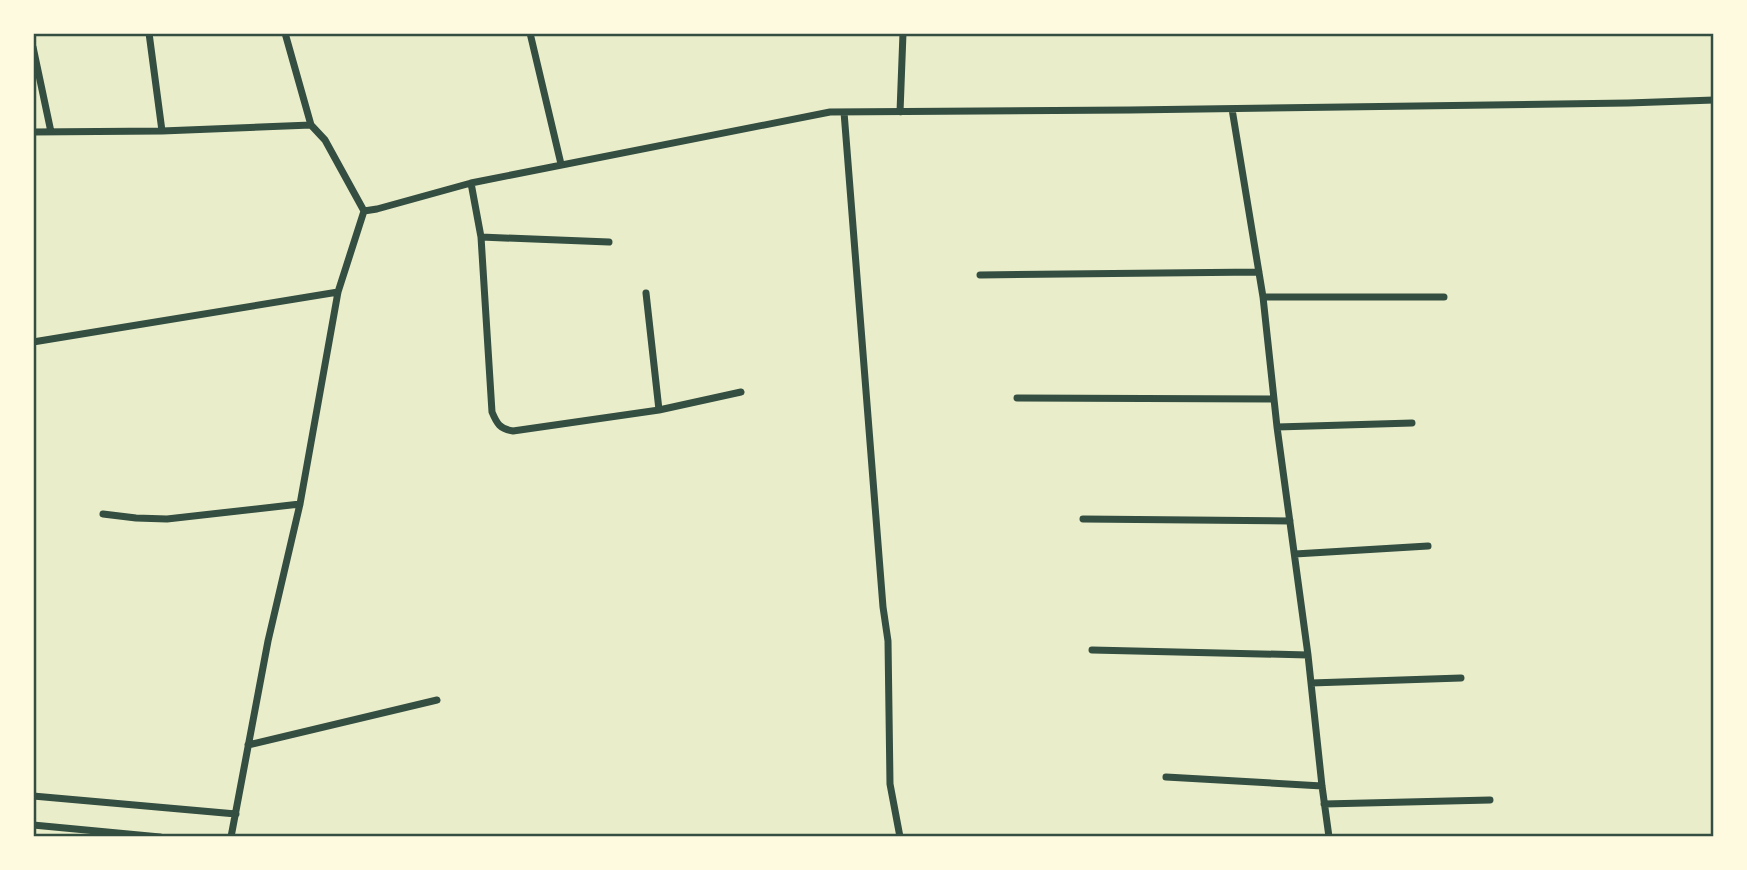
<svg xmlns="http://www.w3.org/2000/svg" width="1747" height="870" font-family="Bitter,serif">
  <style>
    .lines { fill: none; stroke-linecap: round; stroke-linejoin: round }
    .minor { stroke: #344e41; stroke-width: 7 }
    .neatline { fill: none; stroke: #344e41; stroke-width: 2.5 }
  </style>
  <rect width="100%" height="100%" fill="#e9edc9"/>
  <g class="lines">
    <path class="minor" d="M149,33L162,131
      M285,33L311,125
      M530,33L561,164
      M33,47L51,132
      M1232,109L1263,297L1277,427L1308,655L1322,786L1329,837
      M844,112L883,607L888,641L890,784L900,837
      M900,112L903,33
      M33,132L162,131L311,125L325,140L364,211
      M471,183L481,237L492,412C497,424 500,429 513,431L659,410L741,392
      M481,237L609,242
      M980,275L1259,272
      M646,293L659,410
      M1263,297H1444
      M33,342L338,292
      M1017,398L1274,399
      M1277,427L1412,423
      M103,514L136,518L167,519L300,504
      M1083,519L1290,521
      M1295,554L1428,546
      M1092,650L1308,655
      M1311,683L1461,678
      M248,745L437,700
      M1166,777L1322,786
      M33,796L236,814
      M1324,804L1490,800
      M33,825L160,837
      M231,837L268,641L300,504L338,292L364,211L377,209L471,183L830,112L1130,110L1628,103L1714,100"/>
  </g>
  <rect width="1747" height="870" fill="none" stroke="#fefae0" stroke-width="70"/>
  <rect x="35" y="35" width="1677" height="800" class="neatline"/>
</svg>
